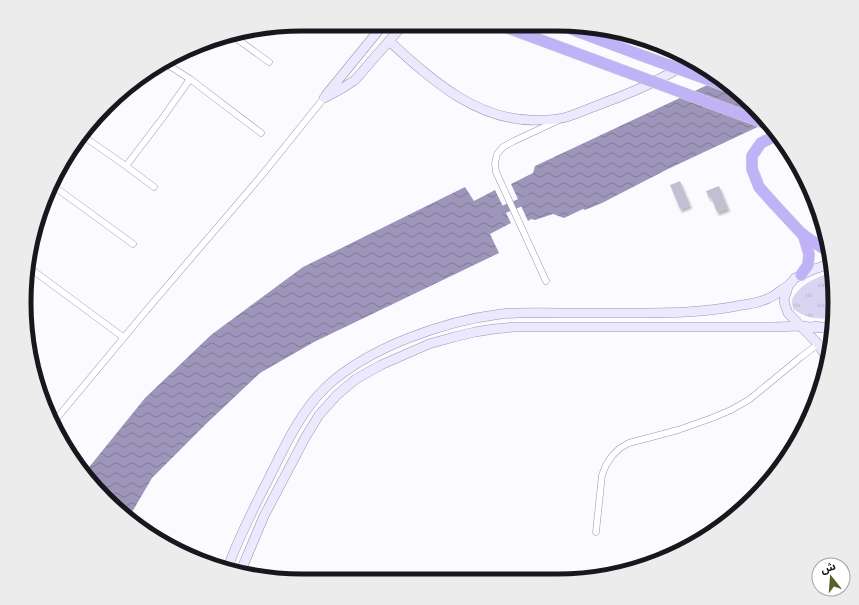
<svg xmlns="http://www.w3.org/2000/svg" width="859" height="605" font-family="'Open Sans','Noto Sans Arabic',sans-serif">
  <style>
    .park { fill: url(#park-tufts) }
    .water { fill: url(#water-waves) }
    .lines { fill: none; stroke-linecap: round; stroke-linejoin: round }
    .canal { stroke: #9d96ba; stroke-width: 8 }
    .building { fill: #c3bfd3; filter: url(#shadow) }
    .street-casing { stroke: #9a97aa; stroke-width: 7 }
    .secondary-casing { stroke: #9a97aa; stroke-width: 10 }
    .highway-casing { stroke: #d5d5d6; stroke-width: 12 }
    .street { stroke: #fff; stroke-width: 6 }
    .secondary { stroke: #ece8fd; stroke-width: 9 }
    .highway { stroke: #c0b2f7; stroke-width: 11 }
    .highway-bridge-casing { stroke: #d5d5d6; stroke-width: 12; stroke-linecap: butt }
    .highway-bridge { stroke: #c0b2f7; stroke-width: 11 }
    .rim { fill: none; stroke: #18171e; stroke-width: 5 }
  </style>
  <defs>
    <pattern id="park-tufts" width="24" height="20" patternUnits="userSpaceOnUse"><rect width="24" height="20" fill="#d9d4f1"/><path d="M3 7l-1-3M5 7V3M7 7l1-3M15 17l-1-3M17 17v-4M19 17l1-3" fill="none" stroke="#bab5ce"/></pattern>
    <pattern id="water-waves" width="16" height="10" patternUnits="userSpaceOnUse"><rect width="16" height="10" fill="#9d96ba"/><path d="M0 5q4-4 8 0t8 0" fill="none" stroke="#7f7997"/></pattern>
    <filter id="shadow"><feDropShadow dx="2" dy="3.5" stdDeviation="1" flood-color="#0004"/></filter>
  </defs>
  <rect width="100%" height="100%" fill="#fbfafe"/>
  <path class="park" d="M833,273L834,318C818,319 807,319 793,309C793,306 791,303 792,300C797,286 819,275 833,273Z"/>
  <path class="water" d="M718,80L766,119L768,122L668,169L602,203L585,210L583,209L564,218L553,214L535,220L531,219L528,221L511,184L533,173L535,166Z
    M465,187L474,201L495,190L511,223L490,234L499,253L314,342L260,373L207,423L152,478L128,519L93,486L86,475L90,466L145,398L211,335L303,267Z"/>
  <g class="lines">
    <path class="canal" d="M495,213L529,199"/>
  </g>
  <path class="building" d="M680,181L690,205L680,209L670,185Z
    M719,186L728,208L717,212L711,197L709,198L706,191Z"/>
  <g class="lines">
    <g class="street-casing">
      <path id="street" d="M230,34L269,62
        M165,63L190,79L261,133
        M83,136L126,166L154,187
        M126,166L164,116L190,79
        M52,185L133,244
        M27,266L123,337
        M546,281L496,172L495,163L497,154L503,147L514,141L557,121
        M52,424L145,312L262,175L324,98
        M596,532L602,475L606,465L612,456L620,448L629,443L678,430L712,418L731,410L750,399L801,357L818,344"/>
    </g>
    <g class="secondary-casing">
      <path id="secondary" d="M389,41C432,80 478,123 540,120C549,120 559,119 567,117C579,113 590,108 601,104C623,96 645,87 665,76C673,72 681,67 689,62L691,60
        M326,95L383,25
        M324,98L341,89L355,80L402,26
        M815,326L833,329
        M828,360L818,344L788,313L785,305L784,300L787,290L789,285L795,278L812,270L832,263
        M227,570C238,538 254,508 269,478C285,446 300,412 326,387C369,347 444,321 501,314C520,312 538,313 557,313C581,313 606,313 630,313C668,313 705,313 742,305C750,304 761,302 769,298C776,295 782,289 789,285
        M240,573L264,516L305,438L319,415L337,395L356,379L381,365L429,344L454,337L475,332L494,329L514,327H774L801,326L820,328"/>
    </g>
    <g class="highway-casing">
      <path id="highway" d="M508,28L608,65
        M571,29L635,53
        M777,135L761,143L752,156V169L759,187L775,205L802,234L815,243L829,252
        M801,275L808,265L809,254L803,234"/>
    </g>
    <use href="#street" class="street"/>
    <use href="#secondary" class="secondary"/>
    <use href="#highway" class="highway"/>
    <g class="highway-bridge-casing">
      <path id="highway-bridge" d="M635,53L726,86
        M608,65L770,125"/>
    </g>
    <use href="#highway-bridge" class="highway-bridge"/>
  </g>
  <path d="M0 0H859V605H0ZM302 31H557A271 271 0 0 1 828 302V303A271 271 0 0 1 557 574H302A271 271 0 0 1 31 303V302A271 271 0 0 1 302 31Z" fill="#edeced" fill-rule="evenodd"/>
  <path class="rim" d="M302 31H557A271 271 0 0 1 828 302V303A271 271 0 0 1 557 574H302A271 271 0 0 1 31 303V302A271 271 0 0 1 302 31Z"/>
  <g transform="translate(831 577) rotate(343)"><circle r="19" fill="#ffffff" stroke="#a3a2a5"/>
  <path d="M0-3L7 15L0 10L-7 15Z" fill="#5a5f2c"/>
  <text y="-6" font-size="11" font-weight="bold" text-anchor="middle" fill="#18171e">ش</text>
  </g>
</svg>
